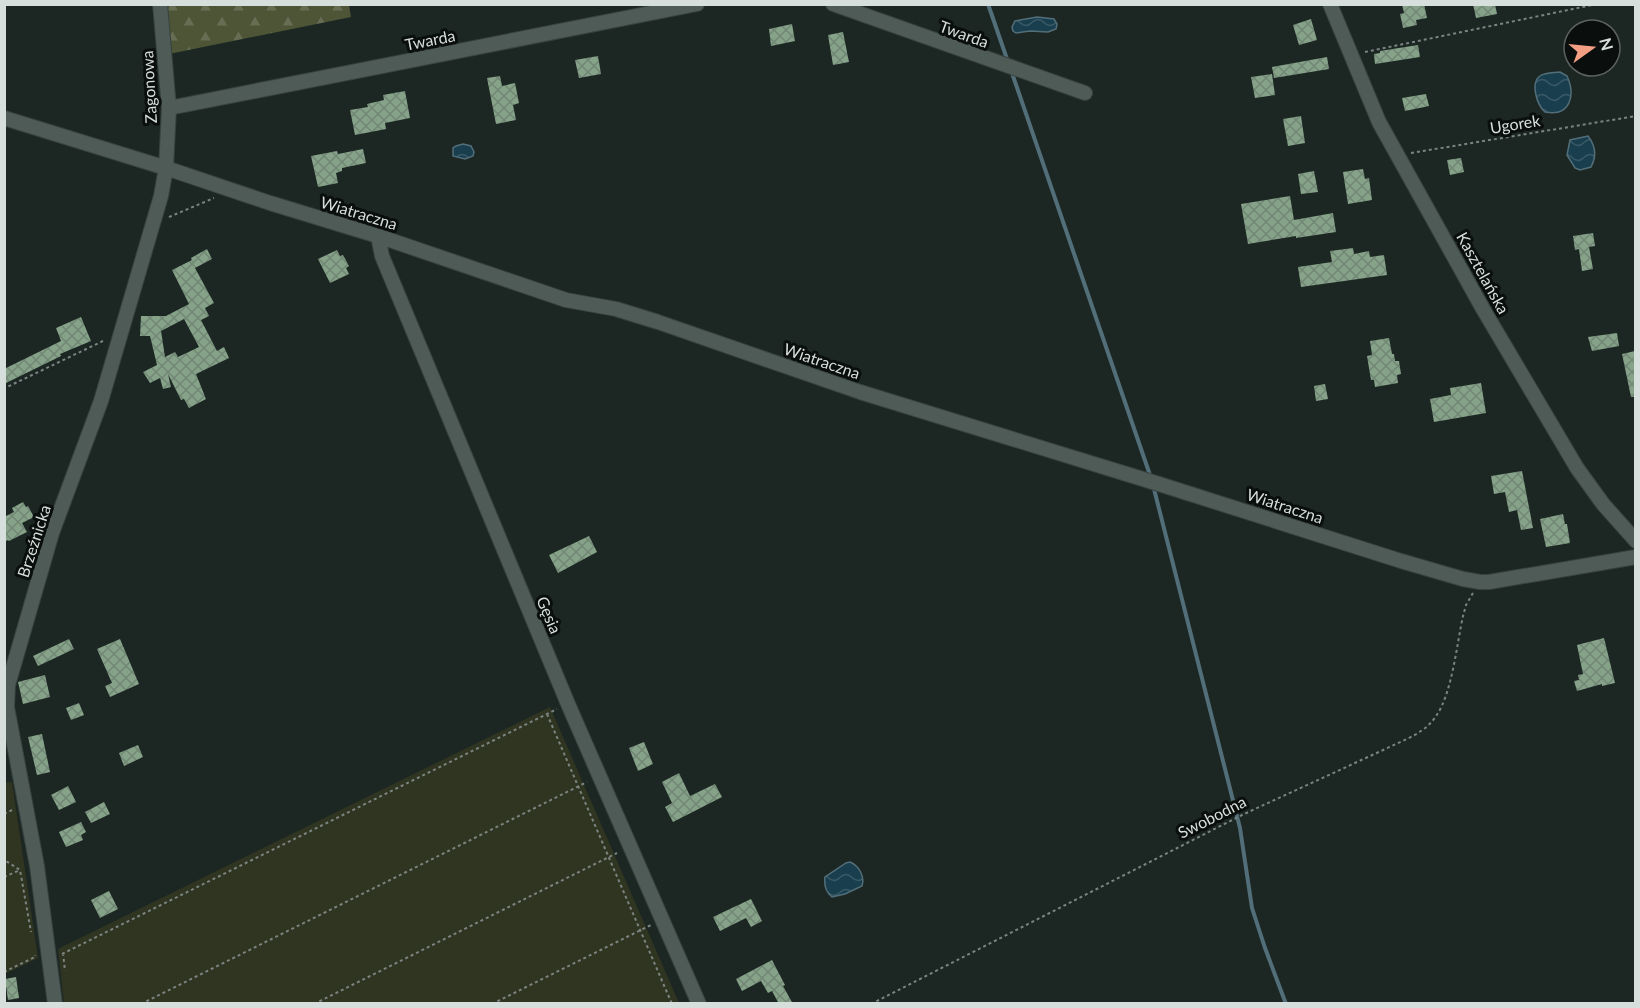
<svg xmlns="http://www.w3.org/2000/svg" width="1640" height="1008" font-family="Lato,sans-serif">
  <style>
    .forest { fill: url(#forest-firs) }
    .garden { fill: #303521 }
    .water { fill: url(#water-waves); stroke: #526e79; stroke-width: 1.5 }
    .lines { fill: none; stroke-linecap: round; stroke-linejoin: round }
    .stream { stroke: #526e79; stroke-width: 4 }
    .building { fill: url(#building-cross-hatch); fill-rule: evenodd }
    .minor-casing { stroke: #38423f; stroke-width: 16 }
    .path { stroke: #7b8481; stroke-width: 2; stroke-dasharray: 3 3; stroke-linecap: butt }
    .minor { stroke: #4e5b56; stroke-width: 14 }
    .labels { text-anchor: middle; stroke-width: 6; stroke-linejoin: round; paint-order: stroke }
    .street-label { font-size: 16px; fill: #d7dfdc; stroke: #0a0f0d }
  </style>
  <defs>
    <pattern id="forest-firs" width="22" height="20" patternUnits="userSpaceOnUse" patternTransform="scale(1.5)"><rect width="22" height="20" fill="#4d5536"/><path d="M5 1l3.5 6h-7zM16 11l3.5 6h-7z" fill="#666d52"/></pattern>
    <pattern id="water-waves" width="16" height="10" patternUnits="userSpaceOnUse" patternTransform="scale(1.5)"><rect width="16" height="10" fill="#193e4e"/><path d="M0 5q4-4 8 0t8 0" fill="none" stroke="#3a5967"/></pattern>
    <pattern id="building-cross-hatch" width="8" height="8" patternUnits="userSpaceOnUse" patternTransform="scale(1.5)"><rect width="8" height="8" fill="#86a389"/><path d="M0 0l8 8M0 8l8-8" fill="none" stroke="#718674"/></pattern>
  </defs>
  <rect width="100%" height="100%" fill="#1c2724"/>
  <path class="forest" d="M167,4L349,5L351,17L169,54Z"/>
  <path class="garden" d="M550,707L679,1003H64L58,949Z
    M12,782L38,958L5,974L4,783Z"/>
  <path class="water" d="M1037,17L1054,19L1057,24L1056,29L1048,32L1030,31L1016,33L1013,31L1012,27L1015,21Z
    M1560,72L1567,76C1576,96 1570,117 1545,112C1537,105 1530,83 1540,76C1546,72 1553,73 1560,72Z
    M1588,136C1595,145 1597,156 1591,167L1580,170L1575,168L1567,155L1570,140Z
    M463,144L471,146L474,152L473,156L465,159L453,156V148L456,146Z
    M850,862C859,866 865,876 862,886L845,894L832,897C826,892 824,884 825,877L846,863Z"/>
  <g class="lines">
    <path class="stream" d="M988,4L1008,62
      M1012,73L1151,478
      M1153,485L1240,828L1252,908L1265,948L1286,1004"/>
  </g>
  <path class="building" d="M1402,4H1424L1427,18L1416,20L1417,25L1403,28L1400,14L1404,13Z
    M1473,4H1495L1497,14L1476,18Z
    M1311,19L1317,40L1299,45L1293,25Z
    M792,24L795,41L771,46L769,29Z
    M843,32L849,62L833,65L828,35Z
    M1418,45L1420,57L1375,64L1374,54L1380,53V51Z
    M598,56L601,74L579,78L575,60Z
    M1327,57L1329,69L1274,78L1272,67Z
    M1272,74L1275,95L1255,98L1251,77Z
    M500,76L502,86L515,83L519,103L513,105L516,120L496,124L487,78Z
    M405,91L410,118L385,123L386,129L355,135L350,110L368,107L367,104L384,100L383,95Z
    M1426,94L1429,106L1405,111L1402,98Z
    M1301,116L1305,143L1288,146L1283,119Z
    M363,149L366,163L342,168V171L336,173L338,183L318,187L311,156L337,151L338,154Z
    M1461,158L1464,172L1450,175L1447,160Z
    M1363,169L1365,179L1369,178L1372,200L1348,204L1343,172Z
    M1314,171L1318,192L1301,194L1298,174Z
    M1290,196L1294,220L1333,213L1336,232L1296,238V236L1248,244L1241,204Z
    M1593,233L1595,246L1589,247L1593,269L1582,271L1579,249L1575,250L1573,236Z
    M1353,248L1354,254L1369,251L1370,257L1384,255L1387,275L1301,287L1298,267L1332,262L1330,251Z
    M207,249L212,259L195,268L214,303L205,308L209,316L201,320L217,351L224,347L229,358L196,374L206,399L189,408L184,399L181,400L168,374L171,387L163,389L160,378L150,383L143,372L157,365L150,336H140L141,316H166L189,304L172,270L192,260L193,263L191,258ZM184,319L199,347L178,357L175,352L165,357L161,331Z
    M337,250L340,256L343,255L349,266L346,268L349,274L330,283L318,259Z
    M81,317L91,341L60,354L61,356L4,384V369L61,341L56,328Z
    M1617,333L1619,346L1592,351L1588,337Z
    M1389,338L1392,354H1394L1395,361H1399L1401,374L1397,375L1398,383L1375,387L1374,380H1371L1367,356L1372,355L1370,341Z
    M1635,351V397H1631L1622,354Z
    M1481,383L1486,413L1434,422L1430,399L1451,395L1450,388Z
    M1325,384L1328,399L1316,401L1314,386Z
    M1522,471L1533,528L1521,530L1517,510L1509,512L1505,492L1494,494L1491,476Z
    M23,502L26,507L28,506L34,517L22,523L27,532L9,541L8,540L4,542V517L14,512L12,508Z
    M1563,514L1565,524H1567L1570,543L1546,547L1540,519Z
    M589,536L597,552L558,573L549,555Z
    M1604,638L1615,683L1602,686V684L1577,691L1574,681L1579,680L1578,675L1583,674L1577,645Z
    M69,639L74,649L38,666L33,656Z
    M120,639L139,684L110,697L105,686L112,683L97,649Z
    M45,675L50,697L23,704L18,682Z
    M79,703L84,715L71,720L66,708Z
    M42,734L50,772L37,775L28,737Z
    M644,742L653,764L638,771L629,748Z
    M138,745L143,757L124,766L119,753Z
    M679,773L690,796L715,784L722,797L673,822L665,807L672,803L662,782Z
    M68,786L76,802L59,810L51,795Z
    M104,802L110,814L91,823L85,812Z
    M81,822L86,832L81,835L83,840L66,847L59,832Z
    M109,891L118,909L100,918L91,900Z
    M751,899L762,921L751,927L746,918L720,931L713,917Z
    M772,960L785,985L783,986L793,1004H779L772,991L768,993L761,981L742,991L736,979Z
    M16,977L19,998L8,1000L5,979Z"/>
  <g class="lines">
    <g class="minor-casing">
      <path id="minor" d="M833,4L1085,93
        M1330,4L1379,122L1483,309L1577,468L1603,504L1636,541
        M169,108L697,4
        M4,118L166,168L270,203L378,236L566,300L616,309L658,322L860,392L1159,484L1401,561L1463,579L1480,582H1489L1636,557
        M378,236L382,256L568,704L699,1004
        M55,1004L37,866L7,707L8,685L52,533L101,401L161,196L166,168L169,108L160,4"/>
    </g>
    <path class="path" d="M1365,52L1597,4
      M1411,153L1636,116
      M169,217L214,198
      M4,390L5,388L105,340
      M547,714L672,1004
      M4,814L12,810
      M4,856L6,861L20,870L31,932
      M4,877L20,870
      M63,953L65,971
      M62,954L557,709
      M4,972L35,957V955
      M141,1004L587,782
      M314,1004L617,853
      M492,1004L651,925
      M871,1004L1242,815L1407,739C1419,733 1429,727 1436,716C1452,694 1457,643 1463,616L1466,605L1473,593"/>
    <use href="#minor" class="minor"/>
  </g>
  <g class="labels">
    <g class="street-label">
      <text transform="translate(964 34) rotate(20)" y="6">Twarda</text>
      <text transform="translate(430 40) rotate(-11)" y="6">Twarda</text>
      <text transform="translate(149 87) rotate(-93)" y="6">Zagonowa</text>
      <text transform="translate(1515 124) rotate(-9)" y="6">Ugorek</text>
      <text transform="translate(359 213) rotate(17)" y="6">Wiatraczna</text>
      <text transform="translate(1483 273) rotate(61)" y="6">Kasztelańska</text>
      <text transform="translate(822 361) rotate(19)" y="6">Wiatraczna</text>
      <text transform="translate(1285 506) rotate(18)" y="6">Wiatraczna</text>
      <text transform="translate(34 541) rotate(-72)" y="6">Brzeźnicka</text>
      <text transform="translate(549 615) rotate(67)" y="6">Gęsia</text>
      <text transform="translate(1212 817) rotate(-27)" y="6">Swobodna</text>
    </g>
  </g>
  <rect width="1640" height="1008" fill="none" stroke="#d7dfdc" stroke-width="12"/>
  <g transform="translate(1592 48) rotate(75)"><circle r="28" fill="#0a0f0d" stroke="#5c6260" stroke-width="1.5"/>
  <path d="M0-4.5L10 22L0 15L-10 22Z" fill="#f39f83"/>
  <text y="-9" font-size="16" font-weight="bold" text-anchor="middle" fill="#d7dfdc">N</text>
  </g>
</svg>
